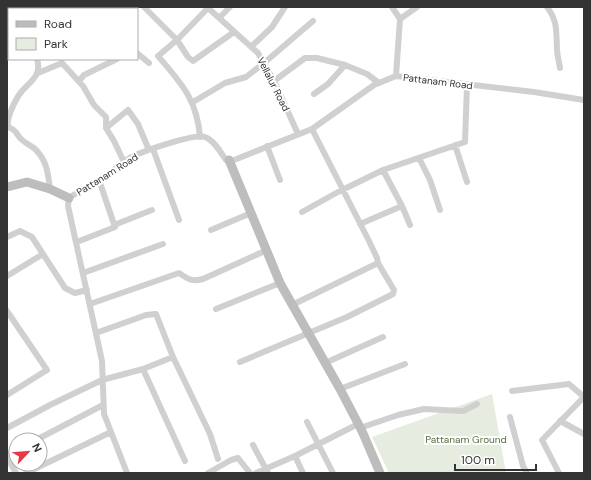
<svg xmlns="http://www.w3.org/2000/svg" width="591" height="480" font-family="'DM Sans',sans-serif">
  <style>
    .green { fill: #e6ecdf }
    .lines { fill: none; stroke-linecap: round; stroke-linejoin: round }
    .street { stroke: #d0d0d0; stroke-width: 6 }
    .secondary { stroke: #bdbdbd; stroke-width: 9 }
    .labels { text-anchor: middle; stroke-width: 4; stroke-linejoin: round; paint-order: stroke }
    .street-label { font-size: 10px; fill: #333; stroke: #fff }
    .park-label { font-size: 10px; fill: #56703f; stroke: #fff }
  </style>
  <rect width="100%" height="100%" fill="#fff"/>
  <path class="green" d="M492,394L506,473H389L372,437Z"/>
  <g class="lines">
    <path class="street" d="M144,7L177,40L188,57L193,61L234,32
      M207,7L258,53L274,81L298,134
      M392,7L400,19L396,76
      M547,7C558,21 556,32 557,49C557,55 559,61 560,68
      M123,9L126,7
      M219,18L230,7
      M400,19L417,7
      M7,36H9
      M7,45L9,41
      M251,47L272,27L285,7
      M137,53L149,63
      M37,59C42,75 31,81 22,91C16,98 6,118 8,127C17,130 16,134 21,139C25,143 30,145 34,148C47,160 48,173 50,189
      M38,73L62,63L83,86L94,105L106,117V128L114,141L124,162
      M79,81L84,75L117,59
      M274,81L305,58H317L345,65L367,74L379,83
      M314,94L328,84L345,65
      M193,102L225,83L246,77L264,63L313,21
      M106,128L128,110L138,124L149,150
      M200,137C197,99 181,83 158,56L177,40L208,8
      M455,145L467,182
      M267,146L280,180
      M153,149L179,220
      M419,158L430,180L440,210
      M383,170L402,206L410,225
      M302,212L338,192L383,170L465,142L467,85
      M360,224L402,206
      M114,225L152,210
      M211,230L251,213
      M7,237L20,231L32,237L65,288L75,293L87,290
      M77,242L115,227L99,180
      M83,273L163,244
      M7,276L43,254
      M90,304L179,273C188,279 191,282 203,279L267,250
      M292,305L378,263
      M216,309L280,283
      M7,311L47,370L7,395
      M96,333L146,315L156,314L173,357L210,434L218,459
      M240,362L347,317L393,294L394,290L378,263L377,258L369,241L312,129
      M325,363L383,337
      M143,369L185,461
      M340,389L405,364
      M512,391L569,384L584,397
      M510,417L523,466L527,473
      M560,421L584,434
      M307,422L333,473
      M7,428L50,405L102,380L143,369L173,357
      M360,428L398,415L424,409L463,411L477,404
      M36,440L103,405
      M253,445L268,473
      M7,455L16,450
      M295,456L303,473
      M7,457L16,473
      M26,473L111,432
      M127,473L104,414L102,361L68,206L69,198C80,190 92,185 104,178C112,172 120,164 128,159C139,152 195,133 205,137C214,140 221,153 226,160H234L312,129L374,85L396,76L534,92L584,100
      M208,473L231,460L238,458L250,473
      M256,473L295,456L358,424
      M559,473L542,440L584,397"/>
    <path class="secondary" d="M229,160L280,283L340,389L362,431L380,473
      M7,187L27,182L50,189L69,198"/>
  </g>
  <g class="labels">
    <g class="street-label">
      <text transform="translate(438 81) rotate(7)" y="4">Pattanam Road</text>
      <text transform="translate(274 84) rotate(63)" y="4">Vellalur Road</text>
      <text transform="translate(107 174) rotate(-32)" y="4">Pattanam Road</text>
    </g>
    <g class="park-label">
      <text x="466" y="443">Pattanam Ground</text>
    </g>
  </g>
  <rect width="591" height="480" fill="none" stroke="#333333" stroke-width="16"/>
  <rect x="8" y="8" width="130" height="52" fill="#ffffff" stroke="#adadad"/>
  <rect x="16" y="21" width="20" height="6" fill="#bdbdbd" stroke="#adadad"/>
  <text x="44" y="28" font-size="12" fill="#333333">Road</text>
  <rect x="16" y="38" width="20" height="12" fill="#e6ecdf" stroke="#adadad"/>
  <text x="44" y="48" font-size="12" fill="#333333">Park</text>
  <g transform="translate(28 452) rotate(64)"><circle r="19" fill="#ffffff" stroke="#adadad"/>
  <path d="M0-3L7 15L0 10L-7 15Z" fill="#e63946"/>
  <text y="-6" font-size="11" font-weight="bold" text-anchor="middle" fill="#333333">N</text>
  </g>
  <path d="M455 464v6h81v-6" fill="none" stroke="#333333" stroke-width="2"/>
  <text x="461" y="464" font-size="12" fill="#333333" stroke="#ffffff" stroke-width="3" paint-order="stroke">100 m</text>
</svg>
